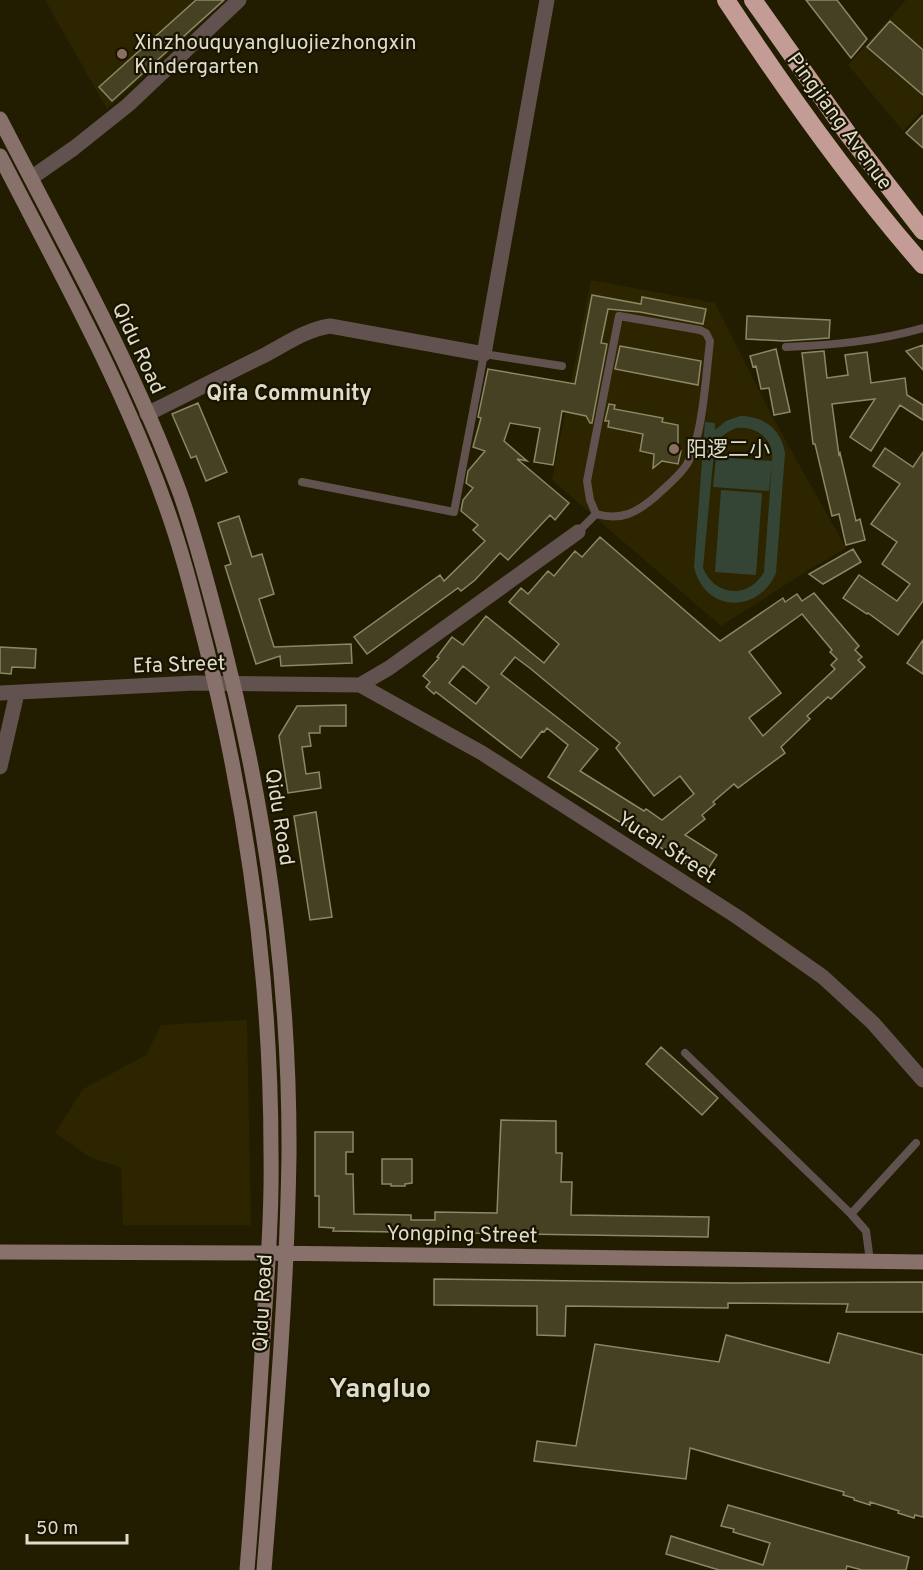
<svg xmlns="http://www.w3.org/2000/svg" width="923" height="1570" font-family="Overpass,'Noto Sans SC',sans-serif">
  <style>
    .built { fill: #2c2500 }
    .green { fill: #354535; fill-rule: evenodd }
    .building { fill: #464123; stroke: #8c8766; stroke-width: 1.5; fill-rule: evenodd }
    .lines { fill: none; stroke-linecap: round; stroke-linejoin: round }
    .lane { stroke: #61524f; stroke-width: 8 }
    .street { stroke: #61524f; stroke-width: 15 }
    .secondary { stroke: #88706b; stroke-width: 15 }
    .highway { stroke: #c29c95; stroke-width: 18 }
    .education-dot { fill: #8d6e63; stroke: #191400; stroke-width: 2 }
    .labels { text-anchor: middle; stroke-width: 4.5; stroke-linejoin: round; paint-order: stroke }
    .poi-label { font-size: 21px; fill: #dedccb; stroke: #191400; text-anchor: start }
    .street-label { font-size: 21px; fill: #dedccb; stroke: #191400 }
    .neighbourhood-label { font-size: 22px; font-weight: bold; fill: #dedccb; stroke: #191400 }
    .district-label { font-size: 27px; font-weight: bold; fill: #dedccb; stroke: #191400 }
  </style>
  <rect width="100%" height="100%" fill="#221d01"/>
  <path class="built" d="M45,0H227L107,109Z
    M906,0H923V110L903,131L848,65Z
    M591,280L715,303L773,418L846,548L804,573L721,626L552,480Z
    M247,1020L251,1225H123L121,1167L91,1158L55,1133L83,1089L146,1055L161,1025Z"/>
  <path class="green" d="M740,416C764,416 781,429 785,453L776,573C758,615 704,612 694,567L705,422L715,423V430L726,421ZM736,428C756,426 775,439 772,461L716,457L713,487L769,491L772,463L764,572C749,599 715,597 703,568L714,452C717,439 724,433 736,428Z
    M721,490L762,493L756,575L715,572Z"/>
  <path class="building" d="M196,0H224L112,101L99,87Z
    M806,0H837L867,39L851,58Z
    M890,21L923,50V95L867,47Z
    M923,115V148L906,133Z
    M592,295L641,304L642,297L706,309L703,324L640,312L608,309L601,343L607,344L592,423H590L586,416L562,411L553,465L534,462L540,428L510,423L504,441L527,461L517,459L569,503L555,520L550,515L508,560L500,553L475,580L461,591L458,588L367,654L354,637L440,575L444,581L485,541L473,530L478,525L461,511L463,500L473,488L466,483L468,471L485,451L473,447L481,418L478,417L488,369L575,384Z
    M747,316L830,320L829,338L784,341L746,339Z
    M923,345V370L906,351Z
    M620,346L701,361L698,385L615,369Z
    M776,349L790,412L774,415L769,388L761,389L756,366L753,367L750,356Z
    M824,351L827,378L848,375L845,355L867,352L871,383L905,378L907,395L923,405V420L900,405L871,451L850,437L875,399L832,404L839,455L840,453L856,521L860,519L865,540L846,545L839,514L832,516L815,444H813L802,353Z
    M198,403L227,472L206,481L196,456L191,458L172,414Z
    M609,404L615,405L614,409L663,418L662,422L678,425V450L681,451L678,464L662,461L653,468L654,454L640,451L643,434L608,427L609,421H605Z
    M885,448L913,467L923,452V601L898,635L868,613L867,614L843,598L859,575L897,601L910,584L882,564L897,542L871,524L900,484L873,466Z
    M239,516L252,557L262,554L274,594L259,599L274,647L351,644L352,663L281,666L280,656L256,664L225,566L231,564L218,523Z
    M600,537L720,641L783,598L785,602L797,594L802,601L814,593L859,646L855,650L862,657L858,660L865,667L831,699L828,697L807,716L810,719L781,747L785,753L738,788L734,784L713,802L715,804L702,815L705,819L685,835L717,855L704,875L548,777L568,745L547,728L544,732L542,731L521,758L436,692L434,694L426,687L430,682L423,676L439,658L437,657L452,637L463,645L486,616L544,663L559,644L509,602L521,588L528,594L548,571L554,576L575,551L582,557ZM802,614L832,650L830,652L837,659L831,665L835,669L763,736L749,718L781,693L749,652ZM515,657L531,669L620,743L616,748L654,796L680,776L694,794L662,820L646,809L644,811L580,771L598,749L501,674ZM463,666L489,687L476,704L449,683Z
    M853,549L861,562L823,584L809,574Z
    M923,640V674L907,663Z
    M0,647L36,649L35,668L12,667L11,674L0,673Z
    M346,705V726H320V733H309L311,746L302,747L306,774L319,772L321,788L288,793L279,736L297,706Z
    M316,812L332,917L310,920L294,816Z
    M661,1047L718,1098L702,1115L646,1064Z
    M501,1120L556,1121V1153H562L561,1182H572L571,1215L709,1217L708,1237L333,1231L334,1228L319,1227V1196H315V1132H353V1152H346V1174H353L354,1214L411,1215V1220H435V1212L497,1213Z
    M382,1159H412V1183L405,1184V1186H391V1184H382Z
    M434,1279L736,1283L923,1282V1312H846L848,1304L728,1303V1308L566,1306L565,1336L537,1335V1306L434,1305Z
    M838,1333L923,1355V1517L915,1515L914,1518L898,1513L899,1511L870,1502V1505L854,1500V1498L843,1495L844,1492L690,1448L686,1479L534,1461L537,1441L576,1446L595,1344L719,1362L726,1335L829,1363Z
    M728,1505L909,1557L906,1570H862L847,1566L846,1570H719L666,1554L671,1536L763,1565L770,1543L733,1532L734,1529L721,1526Z"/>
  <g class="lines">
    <path class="lane" d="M619,316L700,330L706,333L710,341C706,374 703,436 687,464C679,477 666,486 655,497C636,513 621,521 596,514L590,500L587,481Z
      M786,347C833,345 878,341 923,328
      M302,482L454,512L484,354L562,366
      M578,532L596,514
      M685,1053L851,1214L866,1231L870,1261
      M851,1214L916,1143"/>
    <path class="street" d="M31,178L74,148L128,105L239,0
      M147,414C186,395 224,375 263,356C286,344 305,330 330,326L484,354L547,0
      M360,685L389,668L578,532
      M0,693L195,683L360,685L482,753L739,918L823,977L873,1023L923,1080
      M0,767L17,693"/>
    <path class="secondary" d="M0,119C63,241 132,363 180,493C197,541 209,590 222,639C265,806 290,981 289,1155C287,1293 275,1432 264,1570
      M0,156C58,269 121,381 164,501C181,547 193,595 205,642C247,808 271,980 271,1152C272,1208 268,1264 264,1321C259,1404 254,1487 247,1570
      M0,1252L268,1253L923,1262"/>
    <path class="highway" d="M726,0C786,91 851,183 923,265
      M753,0L848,134L923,231"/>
  </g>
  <g class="education-dot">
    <circle cx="122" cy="54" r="6"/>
    <circle cx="674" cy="449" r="6"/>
  </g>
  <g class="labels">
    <g class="poi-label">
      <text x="134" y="49">Xinzhouquyangluojiezhongxin<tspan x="134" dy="24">Kindergarten</tspan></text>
      <text x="686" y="456">阳逻二小</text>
    </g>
    <g class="street-label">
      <text transform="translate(840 121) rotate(54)" y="7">Pingjiang Avenue</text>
      <text transform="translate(139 348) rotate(65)" y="7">Qidu Road</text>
      <text transform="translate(179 664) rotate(-2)" y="7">Efa Street</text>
      <text transform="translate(280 817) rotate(81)" y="7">Qidu Road</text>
      <text transform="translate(667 847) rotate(33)" y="7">Yucai Street</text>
      <text transform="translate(462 1234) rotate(1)" y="7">Yongping Street</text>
      <text transform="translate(262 1303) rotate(-87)" y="7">Qidu Road</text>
    </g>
    <g class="neighbourhood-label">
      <text x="289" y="400">Qifa Community</text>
    </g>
    <g class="district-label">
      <text x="380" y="1397">Yangluo</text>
    </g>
  </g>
  <path d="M27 1534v9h100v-9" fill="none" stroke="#dedccb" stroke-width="3"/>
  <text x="36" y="1534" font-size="18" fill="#dedccb" stroke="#191400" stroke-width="4.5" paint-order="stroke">50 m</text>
</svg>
